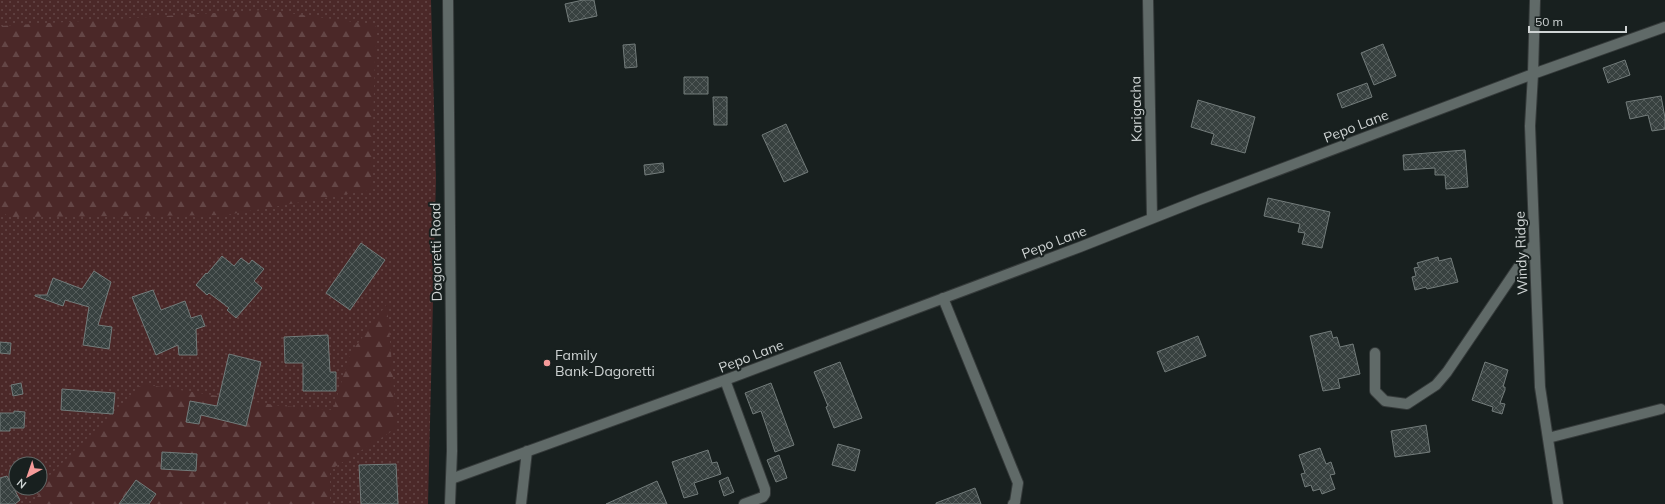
<svg xmlns="http://www.w3.org/2000/svg" width="1665" height="504" font-family="Mulish,sans-serif">
  <style>
    .grass { fill: url(#grass-dots); fill-rule: evenodd }
    .forest { fill: url(#forest-firs) }
    .building { fill: url(#building-cross-hatch); stroke: #737c7b }
    .lines { fill: none; stroke-linecap: round; stroke-linejoin: round }
    .minor-casing { stroke: #353a3a; stroke-width: 12 }
    .secondary-casing { stroke: #353a3a; stroke-width: 12 }
    .minor { stroke: #606a68; stroke-width: 10 }
    .secondary { stroke: #606a68; stroke-width: 10 }
    .poi-dot { fill: #f59b9a; stroke: #18201f; stroke-width: 1.5 }
    .labels { text-anchor: middle; stroke-width: 4; stroke-linejoin: round; paint-order: stroke }
    .street-label { font-size: 14px; fill: #cfd4d4; stroke: #18201f }
    .poi-label { font-size: 14px; fill: #cfd4d4; stroke: #18201f; text-anchor: start }
  </style>
  <defs>
    <pattern id="grass-dots" width="8" height="8" patternUnits="userSpaceOnUse"><rect width="8" height="8" fill="#4b2828"/><path d="M2 2h.1M6 6h.1" fill="none" stroke="#644646" stroke-width="1.8" stroke-linecap="round"/></pattern>
    <pattern id="forest-firs" width="22" height="20" patternUnits="userSpaceOnUse"><rect width="22" height="20" fill="#4b2828"/><path d="M5 1l3.5 6h-7zM16 11l3.5 6h-7z" fill="#644646"/></pattern>
    <pattern id="building-cross-hatch" width="8" height="8" patternUnits="userSpaceOnUse"><rect width="8" height="8" fill="#384140"/><path d="M0 0l8 8M0 8l8-8" fill="none" stroke="#545c5b"/></pattern>
  </defs>
  <rect width="100%" height="100%" fill="#18201f"/>
  <path class="grass" d="M0,0H431L436,179L428,504H0ZM16,464H40V488H16Z"/>
  <path class="forest" d="M266,10L376,25L371,190L226,215L9,217L0,210V26Z
    M387,304L397,428L330,470V504H33L50,475L142,384L281,406L333,410L350,354Z"/>
  <path class="building" d="M583,0H594L597,16L569,22L565,4Z
    M635,44L637,67L625,68L623,45Z
    M1383,44L1396,76L1374,85L1361,53Z
    M1625,60L1630,75L1608,83L1603,68Z
    M684,77H708V94H684Z
    M1367,83L1372,97L1342,108L1337,94Z
    M1661,96L1665,118V129L1652,131L1648,115L1630,119L1626,102Z
    M713,97H727V125H714Z
    M1198,100L1255,117L1245,153L1211,144L1214,134L1191,127Z
    M786,124L808,172L784,182L762,135Z
    M1465,150L1468,187L1446,189L1445,175H1435V168L1404,170L1403,155Z
    M663,163L664,172L645,175L644,165Z
    M1268,198L1330,212L1322,248L1302,244L1305,233L1298,232L1300,224L1264,216Z
    M361,243L385,260L350,310L326,293Z
    M222,256L234,266L241,258L249,264L252,260L264,269L254,281L262,288L236,318L227,310L229,308L209,293L207,295L196,285L206,273L207,274Z
    M1438,257L1439,261L1451,258L1458,282L1427,289L1426,287L1415,290L1412,277L1416,276L1414,268L1419,267L1417,263Z
    M94,271L111,282L98,325L112,327L109,349L83,345L89,307L65,300L63,306L35,296V295H47L53,278L82,289Z
    M153,290L161,310L185,301L191,318L201,315L205,326L196,329L197,355H179L178,345L156,355L132,297Z
    M1331,331L1333,338L1337,337L1340,347L1353,344L1360,374L1338,379L1340,388L1323,391L1310,336Z
    M328,335L330,372H336V391H303V363H285L284,337Z
    M1198,336L1206,356L1165,372L1157,352Z
    M0,342L11,343L10,354L0,353Z
    M229,354L261,362L246,426L201,415L199,424L186,422L190,401L217,406Z
    M840,362L862,418L834,428L826,407L828,406L814,372Z
    M1485,362L1508,370L1503,387H1505V390L1500,403L1505,404L1502,414L1492,411L1493,407L1472,400Z
    M21,383L23,394L13,396L11,385Z
    M771,383L794,445L775,452L761,411L753,414L745,393Z
    M62,389L115,393L113,414L61,410Z
    M14,411L25,412L24,428H10V431H0V413H14Z
    M1426,425L1430,452L1395,457L1391,431Z
    M838,444L860,450L855,471L832,465Z
    M1320,448L1326,464L1331,462L1335,474L1330,475L1335,489L1322,494L1320,489L1313,491L1311,485L1305,487L1301,474L1305,473L1299,455Z
    M708,450L712,463L717,462L721,474L694,483L698,494L684,498L672,462Z
    M162,452L197,454L196,471L161,469Z
    M779,455L787,478L776,482L767,460Z
    M396,464L398,504H361L359,465Z
    M7,476L20,500L15,504H0V478Z
    M728,477L734,492L724,496L719,481Z
    M136,480L156,494L149,504H119Z
    M657,481L667,504H606Z
    M975,488L981,504H936V503Z"/>
  <g class="lines">
    <g class="minor-casing">
      <path id="minor" d="M1148,0L1152,217
        M1535,0L1533,74L1530,126L1540,387L1558,504
        M943,298L1018,483L1015,502L1013,504
        M1375,353V391L1385,401L1407,404L1436,385L1447,372L1534,244
        M725,380L765,489V494L763,497L744,504
        M1548,438L1661,409
        M451,479L725,380L1080,247L1199,200L1533,74L1665,27
        M521,504L527,451"/>
    </g>
    <g class="secondary-casing">
      <path id="secondary" d="M448,0L452,451L450,504"/>
    </g>
    <use href="#minor" class="minor"/>
    <use href="#secondary" class="secondary"/>
  </g>
  <circle class="poi-dot" cx="547" cy="363" r="4"/>
  <g class="labels">
    <g class="street-label">
      <text transform="translate(1136 109) rotate(-91)" y="5">Karigacha</text>
      <text transform="translate(1356 126) rotate(-21)" y="5">Pepo Lane</text>
      <text transform="translate(1054 242) rotate(-21)" y="5">Pepo Lane</text>
      <text transform="translate(436 252) rotate(-91)" y="5">Dagoretti Road</text>
      <text transform="translate(1521 253) rotate(-92)" y="5">Windy Ridge</text>
      <text transform="translate(751 356) rotate(-21)" y="5">Pepo Lane</text>
    </g>
    <g class="poi-label">
      <text x="555" y="360">Family<tspan x="555" dy="16">Bank-Dagoretti</tspan></text>
    </g>
  </g>
  <g transform="translate(28 476) rotate(220)"><circle r="19" fill="#18201f" stroke="#616867"/>
  <path d="M0-3L7 15L0 10L-7 15Z" fill="#f59b9a"/>
  <text y="-6" font-size="11" font-weight="bold" text-anchor="middle" fill="#cfd4d4">N</text>
  </g>
  <path d="M1529 26v6h97v-6" fill="none" stroke="#cfd4d4" stroke-width="2"/>
  <text x="1535" y="26" font-size="12" fill="#cfd4d4" stroke="#18201f" stroke-width="3" paint-order="stroke">50 m</text>
</svg>
